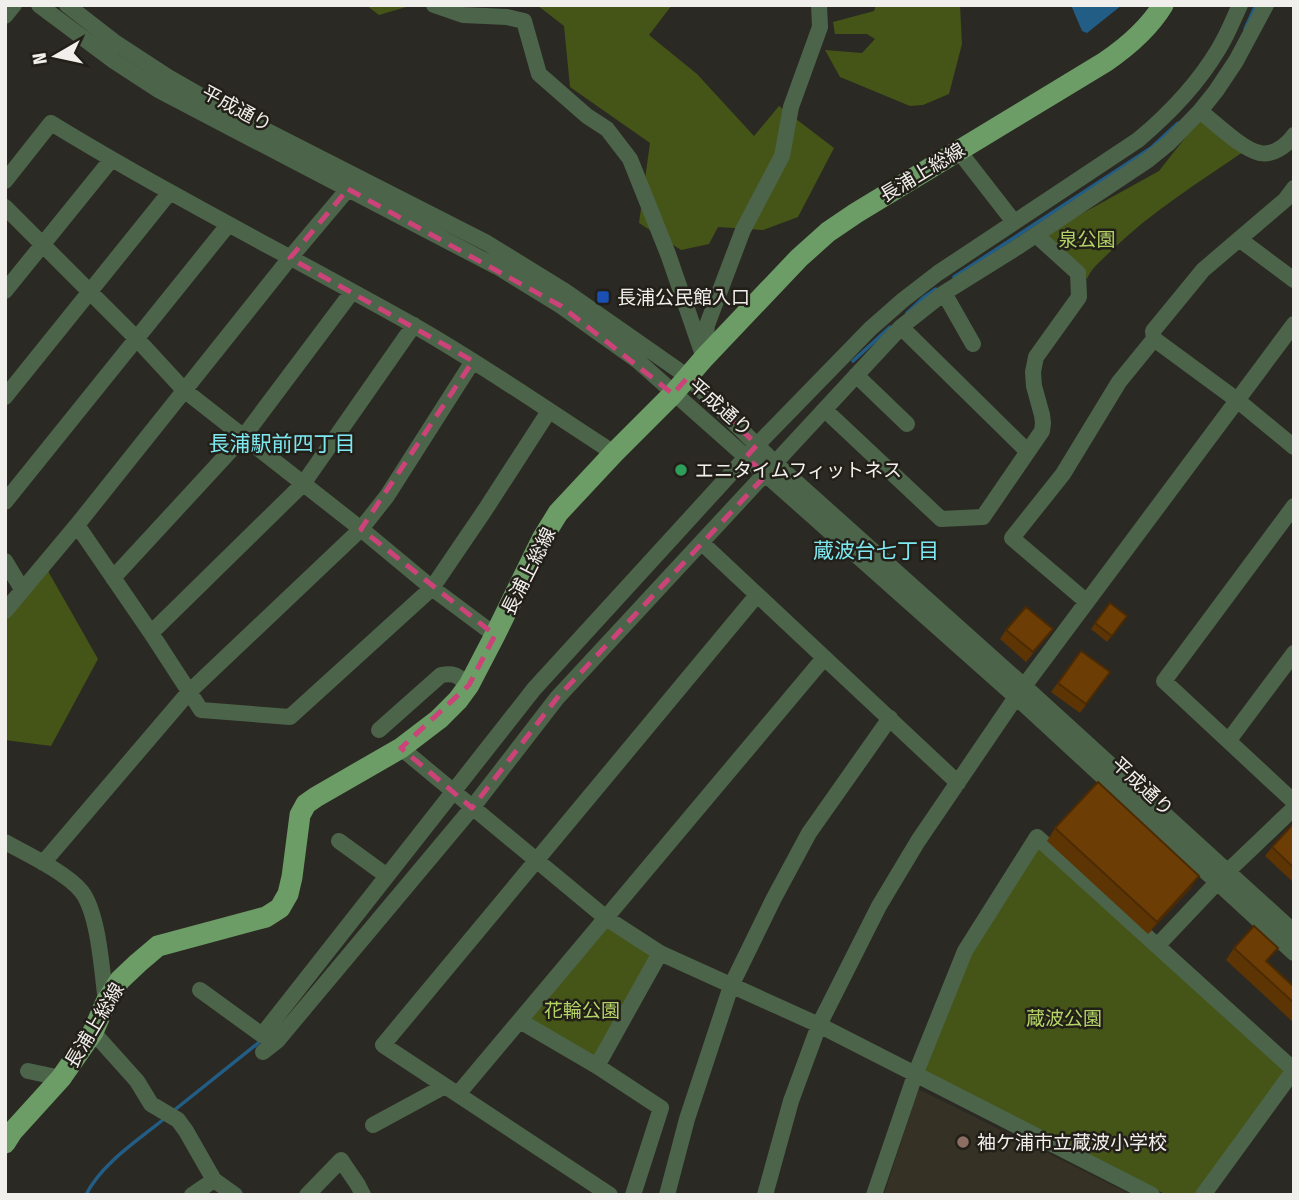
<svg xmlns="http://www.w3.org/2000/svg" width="1299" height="1200" font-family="'Fira Sans Condensed','Noto Sans JP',sans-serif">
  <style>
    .built { fill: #363125 }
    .green { fill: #445517 }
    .water { fill: #225d86 }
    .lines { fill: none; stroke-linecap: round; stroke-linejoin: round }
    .stream { stroke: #225d86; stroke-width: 3.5 }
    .minor { stroke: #4c6449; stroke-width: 16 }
    .major { stroke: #6c9d66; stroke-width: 21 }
    .wall { fill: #5d3505 }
    .shaded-wall { fill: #4c2b04 }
    .building { fill: #6c3e06; stroke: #4c2b04; stroke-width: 2 }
    .marked { fill: none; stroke: #cb4378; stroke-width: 5; stroke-dasharray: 14 9; stroke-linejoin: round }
    .transit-dot { fill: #1a4fb4; stroke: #221f19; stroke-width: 2.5 }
    .leisure-dot { fill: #2e9e5b; stroke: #221f19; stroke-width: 2.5 }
    .education-dot { fill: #8d6e63; stroke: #221f19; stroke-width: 2.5 }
    .labels { text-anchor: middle; stroke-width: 5; stroke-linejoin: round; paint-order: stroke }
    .street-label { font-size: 19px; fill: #f1efeb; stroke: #221f19 }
    .park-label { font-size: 19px; fill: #b4d466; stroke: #221f19 }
    .poi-label { font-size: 19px; fill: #f1efeb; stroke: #221f19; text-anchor: start }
    .neighbourhood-label { font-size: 21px; fill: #7de8f0; stroke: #221f19 }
  </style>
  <rect width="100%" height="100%" fill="#2b2923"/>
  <path class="built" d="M918,1089L1132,1195H884Z"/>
  <path class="green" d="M366,5H413L379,15Z
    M537,5H672L649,35L697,74L754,136L779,106L834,148L798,217L763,230L718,227L709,244L681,250L639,223L650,143L570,87L564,26Z
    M876,5H960L962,44L949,94L923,105L910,106L840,77L825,50L862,53L875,39L867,34H835L833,22L874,11Z
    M1199,120L1243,152C1198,183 1151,212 1112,250C1103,259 1092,267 1087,279L1082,268L1047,240V233L1159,171Z
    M44,564L98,659L51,746L5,740V612Z
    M1037,837L1294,1070L1197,1195H1167L915,1075L965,951Z
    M606,918L660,953L597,1066L520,1021Z"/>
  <path class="water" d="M1071,5H1122L1087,33L1082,31Z"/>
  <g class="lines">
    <path class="stream" d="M1245,29L1256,5
      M954,277L1151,148L1178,123
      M907,313L923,298L936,289
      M853,361L890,327
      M172,1112L262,1040
      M86,1195C100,1165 138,1140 164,1119"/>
    <path class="minor" d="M39,5L114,61L160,91L501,269L561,306L638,361L1016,697L1294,953
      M67,5L116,43L168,77L224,109L487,243L565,291L688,377L776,464L1024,686L1294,932
      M434,5L463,15L507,17L524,21L539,74L587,116L607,129L630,159L668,254L704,358
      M5,16L14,5
      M1200,111C1215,123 1243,150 1260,153C1273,156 1287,145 1294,135
      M958,150L1014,222
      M5,181L51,123C169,195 292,257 413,325C482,364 547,410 614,453
      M5,207L137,339L184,390L361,529L432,588L495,635
      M1239,239L1294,280
      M5,291L111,160
      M944,293L973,344
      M901,327L1027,451
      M1154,339L1237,400L1294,447
      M704,352L707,325L743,230L782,156L791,107L820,27L819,5
      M856,375L907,424
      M5,397L170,192
      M825,410L941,519L983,517L1042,431L1043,423L1042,415L1034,386L1033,372L1036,357L1079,297L1078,273L1036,235
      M5,502L228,225
      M1294,506L1164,681L1294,802
      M77,525L151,633L201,710L290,717L432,588L485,510L549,411
      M702,543L958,783
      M5,561L22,589
      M113,578L244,436L352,292
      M1087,602L1012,538L1063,474L1119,382L1154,339L1153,331L1203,270L1285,200L1294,188
      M5,611L77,525L290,258L348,189L353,181
      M151,633L303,484L414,325
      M379,730L441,675C456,672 458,677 469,685
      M1229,740L1294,653
      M401,748L606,918L660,953L819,1025L1152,1195
      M339,841L387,876
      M5,842C27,854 67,873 82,892C99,915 102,973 106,1002
      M43,863L189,692L361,529L387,496L473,361
      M1157,946L1227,872L1294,808
      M200,990L262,1035L534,689L757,445L870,329L903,300L938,273L1138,140C1169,114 1197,85 1218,50C1227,36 1233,20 1240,5
      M520,1021L597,1066L661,1108L633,1195
      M93,1032L137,1081L151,1104L178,1120L186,1131L214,1180L235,1195
      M263,1052L277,1041L472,808L557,698L901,327L944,293L1016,248L1148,160L1169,143L1200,111L1216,91L1236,61L1266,5
      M597,1066L660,953
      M28,1071L61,1078
      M458,1094L824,658
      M373,1125L445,1086
      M192,1195L214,1180
      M307,1195L341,1160L358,1185L363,1195
      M610,1195L383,1045L757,595
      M667,1195L687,1119L731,986L774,898L809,833L890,718
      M765,1195L791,1101L819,1025L879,906L918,841L1016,697L1294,324
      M874,1195L915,1075L965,951L1037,837L1294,1070L1203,1195"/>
    <path class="major" d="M5,1143L12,1132L61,1078L93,1032L106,1002L120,980L138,963L158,946L266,917L280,908L288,894L292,877L300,815L306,804L316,797L401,748L439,719L458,700L469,685L495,635L542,539L558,513L614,453L673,394L704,358L799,258L828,232L856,213L1105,62C1127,47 1149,28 1163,5"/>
  </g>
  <path class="wall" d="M1110,603L1127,616L1107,642L1091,629Z
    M1006,630L1046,638L1026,662L1000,639Z
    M1081,651L1110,672L1080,713L1051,692Z
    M1294,823V883L1265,856L1272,847Z
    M1055,828L1191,888L1148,934L1047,841Z
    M1234,948L1268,963L1294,987V1023L1226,960Z"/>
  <path class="shaded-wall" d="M1199,876L1191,888L1148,934L1157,922Z"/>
  <path class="building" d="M1110,603L1127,616L1112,636L1095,623Z
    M1026,607L1053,629L1033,652L1006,630Z
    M1081,651L1110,672L1086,704L1058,683Z
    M1098,782L1199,876L1157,922L1055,828Z
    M1294,823V868L1272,847Z
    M1254,926L1278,948L1266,961L1294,987V1003L1234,948Z"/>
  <path class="marked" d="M348,189L561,306L673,394L688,377L757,445L746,457L766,475L557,698L472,808L401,748L469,685L495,635L361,529L473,361L290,258Z"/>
  <rect class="transit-dot" x="596" y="290" width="14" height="14" rx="3.5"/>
  <circle class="leisure-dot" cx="681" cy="470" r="7"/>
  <circle class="education-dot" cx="963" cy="1142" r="7"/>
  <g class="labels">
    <g class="street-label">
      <text transform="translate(237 108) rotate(28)" y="7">平成通り</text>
      <text transform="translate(922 172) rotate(-31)" y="7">長浦上総線</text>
      <text transform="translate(721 407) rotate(41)" y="7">平成通り</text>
      <text transform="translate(528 571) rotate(-63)" y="7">長浦上総線</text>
      <text transform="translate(1143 786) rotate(43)" y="7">平成通り</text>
      <text transform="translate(94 1025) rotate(-59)" y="7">長浦上総線</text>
    </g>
    <g class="park-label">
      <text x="1087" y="246">泉公園</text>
      <text x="582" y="1017">花輪公園</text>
      <text x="1064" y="1025">蔵波公園</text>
    </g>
    <g class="poi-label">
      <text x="617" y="304">長浦公民館入口</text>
      <text x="695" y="477">エニタイムフィットネス</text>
      <text x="977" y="1149">袖ケ浦市立蔵波小学校</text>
    </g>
    <g class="neighbourhood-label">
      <text x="282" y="451">長浦駅前四丁目</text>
      <text x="876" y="558">蔵波台七丁目</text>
    </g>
  </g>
  <rect width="1299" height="1200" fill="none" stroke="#f1efeb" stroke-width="14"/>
  <g transform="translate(56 56) rotate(261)" stroke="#221f19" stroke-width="5" paint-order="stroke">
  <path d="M0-5L12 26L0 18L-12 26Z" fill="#f1efeb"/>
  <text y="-10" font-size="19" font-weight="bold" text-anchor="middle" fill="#f1efeb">N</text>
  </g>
</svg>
